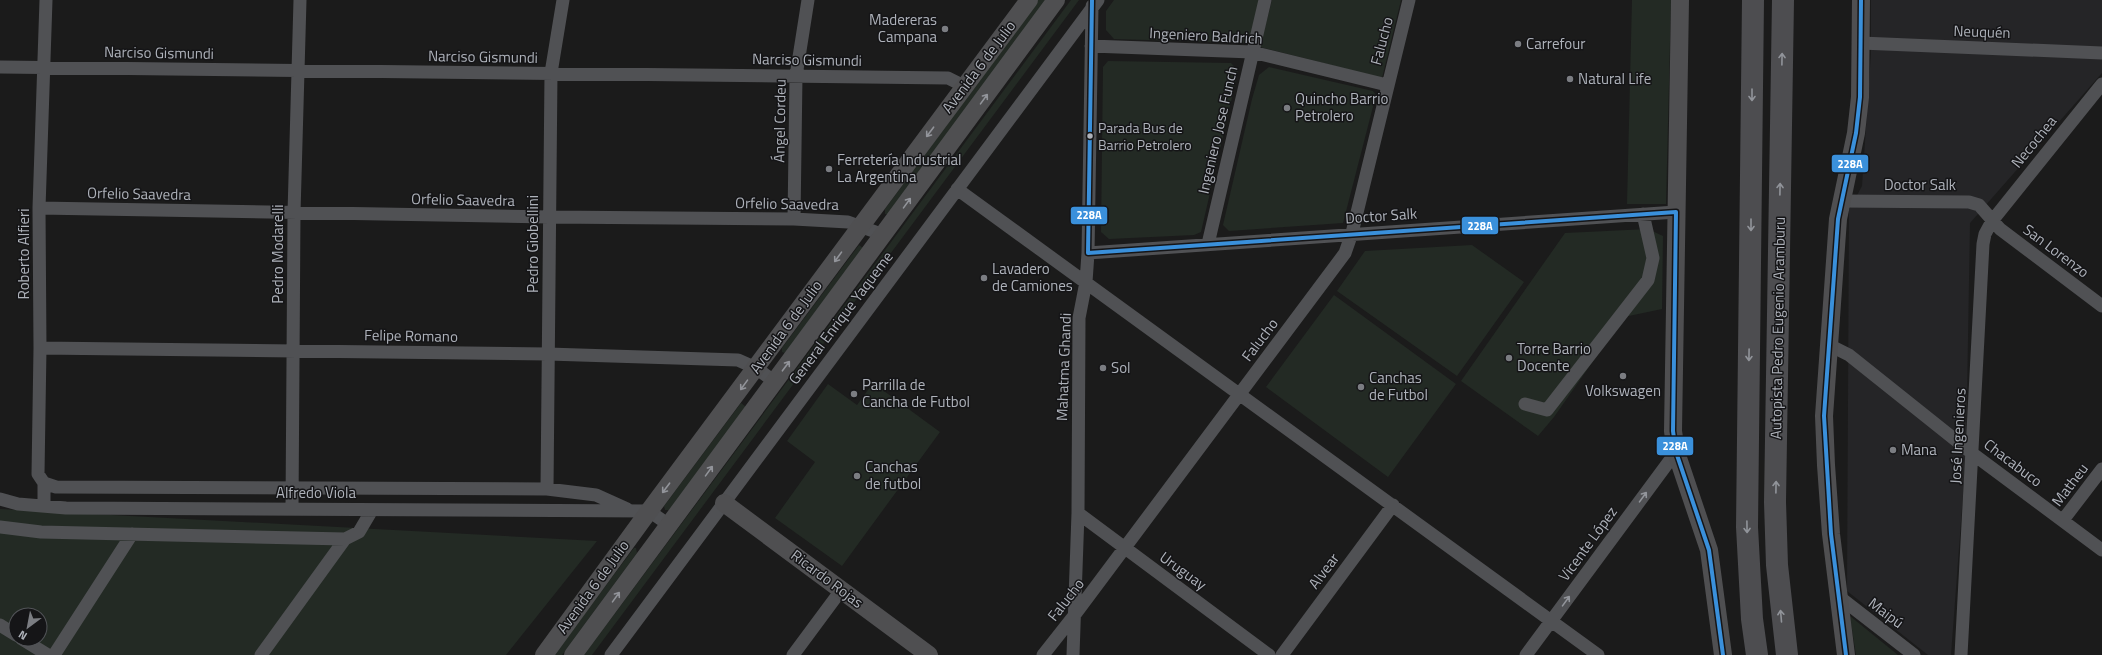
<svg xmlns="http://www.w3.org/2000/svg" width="2102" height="655" font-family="'Titillium Web',sans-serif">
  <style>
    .built { fill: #252527 }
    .green { fill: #232a24; fill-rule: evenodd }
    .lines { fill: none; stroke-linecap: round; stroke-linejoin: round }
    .street { stroke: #505154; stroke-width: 13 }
    .secondary { stroke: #4f4f51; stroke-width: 18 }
    .highway { stroke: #4d4d50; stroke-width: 22 }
    .bus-1-casing { stroke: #151517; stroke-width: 7 }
    .bus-1 { stroke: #3a90db; stroke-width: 4 }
    .oneway { stroke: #91949a }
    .oneway2 { stroke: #92949a }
    .oneway3 { stroke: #92959b }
    .poi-dot { fill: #7b7d82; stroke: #151517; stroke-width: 1.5 }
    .bus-dot { fill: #aeb2ba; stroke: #151517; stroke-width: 1.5 }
    .labels { text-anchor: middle; stroke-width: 3; stroke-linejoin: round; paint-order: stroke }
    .bus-label { font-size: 14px; fill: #aeb2ba; stroke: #151517; text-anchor: start }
    .poi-label { font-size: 15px; fill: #aeb2ba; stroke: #151517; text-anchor: start }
    .street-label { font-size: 15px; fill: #aeb2ba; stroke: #151517 }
    .line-badge { stroke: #151517; stroke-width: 1.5 }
    .badge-label { font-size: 11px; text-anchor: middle; font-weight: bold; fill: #fff }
  </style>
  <rect width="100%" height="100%" fill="#1b1b1b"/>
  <path class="built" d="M1871,0H2102V73L1970,223L1966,455L1951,655H1928L1847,591L1849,210L1862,186L1871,53Z"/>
  <path class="green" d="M1038,0H1046L888,214H885V209Z
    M1071,0H1079L592,655H584Z
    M1114,0H1259L1249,43L1114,39L1106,30V11Z
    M1272,0H1401L1382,78L1260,47Z
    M1632,0H1671L1666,204H1627Z
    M1108,61L1231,63L1238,71L1201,232L1194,235L1109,239L1101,232L1103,67Z
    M1269,67L1373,91L1376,95L1343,223L1229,231L1223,225L1252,99L1259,75Z
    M1648,229L1663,236L1662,309L1624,317L1554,417L1538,436L1461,381L1565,233Z
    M859,245L863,248L785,353L782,352V348Z
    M1472,245L1524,282L1457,376L1337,291L1365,251Z
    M1334,295L1456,384L1388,477L1266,387Z
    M873,383L940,432L842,566L775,518L815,462L787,441L828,384L857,405Z
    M741,403L745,406V408L669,510H665L664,506Z
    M0,509L597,541L506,655H0ZM16,615H40V639H16Z
    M634,548H636L637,553L562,655H554Z
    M1850,616L1898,655H1856Z"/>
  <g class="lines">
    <path class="street" d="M1861,43L2102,53
      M1091,46L1252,52L1387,85
      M0,67L948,78L964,86
      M957,189L1598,655
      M1841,201L1969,202L1979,205L2000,229L2102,306
      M39,208L549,217L794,219L848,222L884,235
      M794,219L796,76L808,0
      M1208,244L1265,0
      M1088,253L1676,212
      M1829,345L1849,355L1973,454L2102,550
      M40,348L548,354L738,360L756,368L775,382
      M1525,404L1547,410L1648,280L1653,258L1643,214
      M44,483L56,487L547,489L596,495L627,509
      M547,489L551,73L563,0
      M0,499L18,504L66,508L649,511L669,525
      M44,506V483L38,474L40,348L39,208L46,0
      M292,509L294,213L300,0
      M1078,513L1269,655
      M2063,520L2102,469
      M0,527L41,532L345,539
      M1838,596L1914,655
      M0,625L16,635
      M22,639L48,655
      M54,655L132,534
      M261,655L345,539L359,532L372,510
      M611,655L1098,0
      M793,655L839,593
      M1043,655L1073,617L1345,253L1352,233L1409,0
      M1073,655L1078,513L1079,318L1086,282L1088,253L1092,6
      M1282,655L1393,505
      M1526,655L1676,452
      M1961,655L1983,244L1985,234L1992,221L2102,84"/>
    <path class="secondary" d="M1680,0L1673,431L1676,452L1709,550L1723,655
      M724,503L929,655
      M544,655L649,511L1029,0
      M573,655L1056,0
      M1846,655L1831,534L1826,465L1824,416L1838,219L1856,133L1860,97L1861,0"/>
    <path class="highway" d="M1753,0L1747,527L1752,619L1757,655
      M1783,0L1775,502L1777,565L1787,655"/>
    <g class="bus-1-casing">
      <path id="bus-1" d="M1092,0L1088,253L1676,212L1673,431L1676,452L1709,550L1723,655
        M1846,655L1831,534L1824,416L1838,219L1856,133L1860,97L1861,0"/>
    </g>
    <use href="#bus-1" class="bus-1"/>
  </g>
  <defs><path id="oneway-shaft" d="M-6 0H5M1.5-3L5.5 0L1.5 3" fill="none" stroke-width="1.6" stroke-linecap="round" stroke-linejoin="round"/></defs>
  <g class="oneway">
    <use href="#oneway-shaft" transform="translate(1782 59) rotate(-89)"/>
    <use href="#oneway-shaft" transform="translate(1752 95) rotate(90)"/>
    <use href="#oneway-shaft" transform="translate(1780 189) rotate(-89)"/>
    <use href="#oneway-shaft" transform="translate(1751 225) rotate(90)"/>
    <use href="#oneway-shaft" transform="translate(1749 355) rotate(91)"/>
    <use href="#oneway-shaft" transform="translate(1776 487) rotate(-89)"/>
    <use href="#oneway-shaft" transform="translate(1747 527) rotate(89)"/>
    <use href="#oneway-shaft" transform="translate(1781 616) rotate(-95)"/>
  </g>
  <g class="oneway2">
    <use href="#oneway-shaft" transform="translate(984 99) rotate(-54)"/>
    <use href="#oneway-shaft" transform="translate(930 132) rotate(127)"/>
    <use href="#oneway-shaft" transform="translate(907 203) rotate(-54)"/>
    <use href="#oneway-shaft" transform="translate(838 257) rotate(126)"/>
    <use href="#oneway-shaft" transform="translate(786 366) rotate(-53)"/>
    <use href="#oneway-shaft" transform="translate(744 385) rotate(126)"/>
    <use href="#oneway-shaft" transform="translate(709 471) rotate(-54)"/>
    <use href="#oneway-shaft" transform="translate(666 488) rotate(127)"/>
    <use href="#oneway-shaft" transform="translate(616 597) rotate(-54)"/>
  </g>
  <g class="oneway3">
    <use href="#oneway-shaft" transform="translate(1643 497) rotate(-54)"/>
    <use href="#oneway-shaft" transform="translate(1566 601) rotate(-54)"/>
  </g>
  <g class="poi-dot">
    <circle cx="945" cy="29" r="4"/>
    <circle cx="1518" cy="44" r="4"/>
    <circle cx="1570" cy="79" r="4"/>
    <circle cx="1287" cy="108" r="4"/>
    <circle cx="829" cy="169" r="4"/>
    <circle cx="984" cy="278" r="4"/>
    <circle cx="1509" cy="358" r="4"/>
    <circle cx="1103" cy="368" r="4"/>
    <circle cx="1623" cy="376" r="4"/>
    <circle cx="1361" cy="387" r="4"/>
    <circle cx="854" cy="394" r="4"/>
    <circle cx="1893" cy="450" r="4"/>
    <circle cx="857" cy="476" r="4"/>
  </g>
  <circle class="bus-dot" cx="1090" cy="136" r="3.5"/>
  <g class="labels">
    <g class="bus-label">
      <text x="1098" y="133">Parada Bus de<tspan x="1098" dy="17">Barrio Petrolero</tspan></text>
    </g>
    <g class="poi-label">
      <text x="937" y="25" text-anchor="end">Madereras<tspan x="937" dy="17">Campana</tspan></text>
      <text x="1526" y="49">Carrefour</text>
      <text x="1578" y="84">Natural Life</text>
      <text x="1295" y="104">Quincho Barrio<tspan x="1295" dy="17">Petrolero</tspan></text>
      <text x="837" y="165">Ferretería Industrial<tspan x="837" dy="17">La Argentina</tspan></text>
      <text x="992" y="274">Lavadero<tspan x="992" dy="17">de Camiones</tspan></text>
      <text x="1517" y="354">Torre Barrio<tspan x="1517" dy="17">Docente</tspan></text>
      <text x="1111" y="373">Sol</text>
      <text x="1369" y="383">Canchas<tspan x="1369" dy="17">de Futbol</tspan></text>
      <text x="862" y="390">Parrilla de<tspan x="862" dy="17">Cancha de Futbol</tspan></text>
      <text x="1623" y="396" text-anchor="middle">Volkswagen</text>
      <text x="1901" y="455">Mana</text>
      <text x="865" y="472">Canchas<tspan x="865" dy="17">de futbol</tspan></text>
    </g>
    <g class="street-label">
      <text transform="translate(1982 32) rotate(2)" y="5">Neuquén</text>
      <text transform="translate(1206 36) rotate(3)" y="5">Ingeniero Baldrich</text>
      <text transform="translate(1382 41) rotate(-75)" y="5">Falucho</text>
      <text transform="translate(159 53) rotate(1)" y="5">Narciso Gismundi</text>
      <text transform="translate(483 57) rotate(1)" y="5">Narciso Gismundi</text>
      <text transform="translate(807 60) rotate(1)" y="5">Narciso Gismundi</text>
      <text transform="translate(979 67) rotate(-53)" y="5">Avenida 6 de Julio</text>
      <text transform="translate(780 121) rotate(-89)" y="5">Ángel Cordeu</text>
      <text transform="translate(1218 130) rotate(-77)" y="5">Ingeniero Jose Funch</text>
      <text transform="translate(2034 142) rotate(-51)" y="5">Necochea</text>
      <text x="1920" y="190">Doctor Salk</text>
      <text transform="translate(139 194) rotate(1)" y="5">Orfelio Saavedra</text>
      <text transform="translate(463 200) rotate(1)" y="5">Orfelio Saavedra</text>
      <text transform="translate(787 204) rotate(1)" y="5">Orfelio Saavedra</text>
      <text transform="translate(1381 216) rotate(-4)" y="5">Doctor Salk</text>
      <text transform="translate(533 244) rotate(-90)" y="5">Pedro Giobellini</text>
      <text transform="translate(2056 251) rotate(37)" y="5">San Lorenzo</text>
      <text transform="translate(24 254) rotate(-90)" y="5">Roberto Alfieri</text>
      <text transform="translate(278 254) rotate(-90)" y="5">Pedro Modarelli</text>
      <text transform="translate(841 318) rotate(-53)" y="5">General Enrique Yaqueme</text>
      <text transform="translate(786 327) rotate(-54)" y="5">Avenida 6 de Julio</text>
      <text transform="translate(1778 328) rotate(-89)" y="5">Autopista Pedro Eugenio Aramburu</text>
      <text transform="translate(411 336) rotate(1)" y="5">Felipe Romano</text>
      <text transform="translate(1260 340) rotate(-53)" y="5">Falucho</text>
      <text transform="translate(1064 367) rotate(-88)" y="5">Mahatma Ghandi</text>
      <text transform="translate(1958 436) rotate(-87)" y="5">José Ingenieros</text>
      <text transform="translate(2013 463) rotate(37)" y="5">Chacabuco</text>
      <text transform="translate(2070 485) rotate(-53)" y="5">Matheu</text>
      <text x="316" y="498">Alfredo Viola</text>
      <text transform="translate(1588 544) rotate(-54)" y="5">Vicente López</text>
      <text transform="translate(1183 571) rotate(36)" y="5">Uruguay</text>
      <text transform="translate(1324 571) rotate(-53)" y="5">Alvear</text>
      <text transform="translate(827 579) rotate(37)" y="5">Ricardo Rojas</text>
      <text transform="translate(593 587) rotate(-54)" y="5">Avenida 6 de Julio</text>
      <text transform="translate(1066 600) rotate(-52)" y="5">Falucho</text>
      <text transform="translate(1886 613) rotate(37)" y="5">Maipú</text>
    </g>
  </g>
  <g class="line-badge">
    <rect x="1831" y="154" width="38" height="19" rx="4" fill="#3a90db"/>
    <rect x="1070" y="206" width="38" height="19" rx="4" fill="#3a90db"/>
    <rect x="1461" y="216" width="38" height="19" rx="4" fill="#3a90db"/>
    <rect x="1656" y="436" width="38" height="20" rx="4" fill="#3a90db"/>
  </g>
  <g class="badge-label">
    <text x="1850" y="168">228A</text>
    <text x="1089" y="219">228A</text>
    <text x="1480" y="230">228A</text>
    <text x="1675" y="450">228A</text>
  </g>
  <g transform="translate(28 627) rotate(212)"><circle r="19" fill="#151517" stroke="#525458"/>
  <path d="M0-3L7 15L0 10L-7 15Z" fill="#7b7d82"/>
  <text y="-6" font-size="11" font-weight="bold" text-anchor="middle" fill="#aeb2ba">N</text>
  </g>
</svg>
